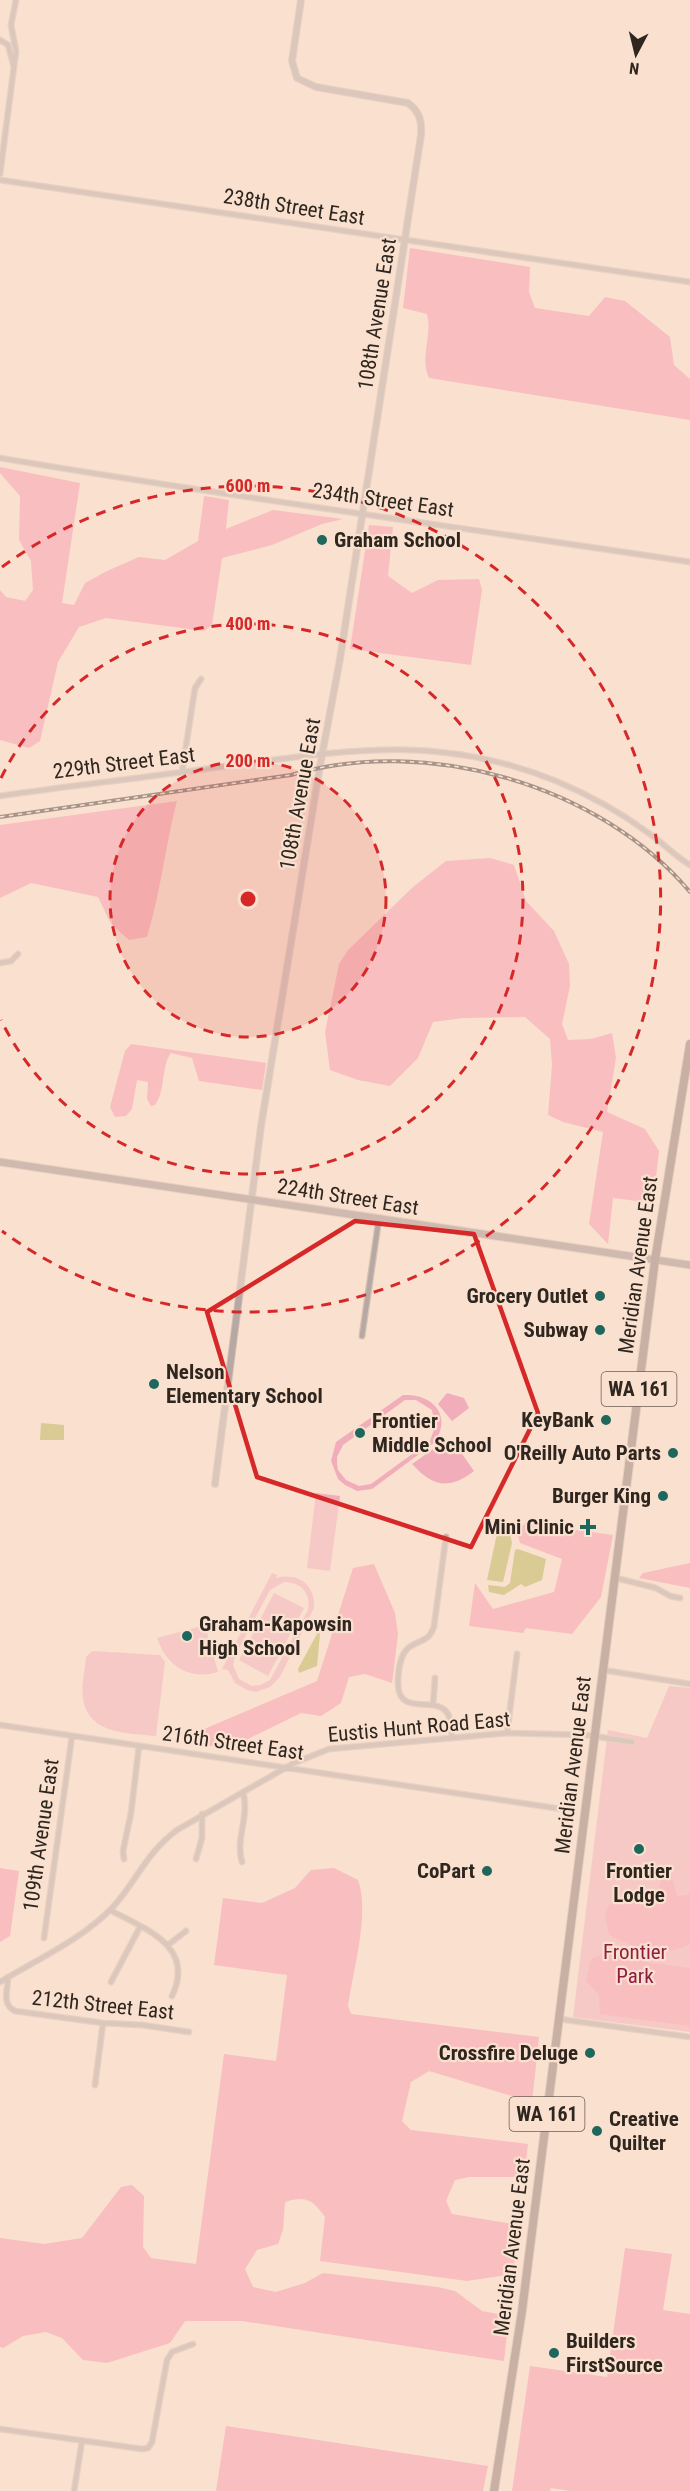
<svg xmlns="http://www.w3.org/2000/svg" width="690" height="2491" font-family="'Roboto Condensed',sans-serif">
  <style>
    .green { fill: #f1aeba; fill-rule: evenodd }
    .forest { fill: #f895aa }
    .water { fill: #b3af4d }
    .lines { fill: none; stroke-linecap: round; stroke-linejoin: round }
    .minor-casing { stroke: #d5bfaf; stroke-width: 7 }
    .tertiary-casing { stroke: #d5bfaf; stroke-width: 8 }
    .secondary-casing { stroke: #d5bfaf; stroke-width: 9 }
    .primary-casing { stroke: #d5bfaf; stroke-width: 10 }
    .minor { stroke: #b5a8a5; stroke-width: 4.5 }
    .tertiary { stroke: #b5a8a5; stroke-width: 6 }
    .secondary { stroke: #9d8a86; stroke-width: 7 }
    .primary { stroke: #8c7570; stroke-width: 8 }
    .rail-casing { stroke: #463b33; stroke-width: 4 }
    .rail { stroke: #f9e0cf; stroke-width: 1.5; stroke-dasharray: 4.5; stroke-linecap: butt }
    .marked { fill: none; stroke: #d62828; stroke-width: 4.5; stroke-linejoin: round }
    .ring { fill: none; stroke: #d62828; stroke-width: 3; stroke-dasharray: 10 8 }
    .poi-dot { fill: #1f675c; stroke: #f9e0cf; stroke-width: 2 }
    .labels { text-anchor: middle; stroke-width: 4.5; stroke-linejoin: round; paint-order: stroke }
    .shield { fill: #f9e0cf; stroke: #6c5e54; stroke-width: 1.5 }
    .shield-label { font-size: 20px; font-weight: bold; fill: #2f261f }
    .street-label { font-size: 21px; fill: #2f261f; stroke: #f9e0cf }
    .poi-label { font-size: 21px; font-weight: bold; fill: #2f261f; stroke: #f9e0cf; text-anchor: end }
    .park-label { font-size: 21px; fill: #901d44; stroke: #f9e0cf }
    .centre { fill: #d62828; stroke: #f9e0cf; stroke-width: 3 }
    .ring-label { font-size: 18px; text-anchor: middle; font-weight: bold; fill: #d62828; stroke: #f9e0cf; stroke-width: 4.5; stroke-linejoin: round; paint-order: stroke }
  </style>
  <rect width="100%" height="100%" fill="#f9e0cf"/>
  <path class="green" d="M447,1393L464,1398L469,1408L452,1421L438,1404Z
    M403,1395C433,1393 453,1416 434,1443L372,1489L357,1491L345,1485L338,1479L331,1461L336,1442ZM405,1400H416L432,1410L435,1427L430,1441L371,1484L359,1486L346,1480L338,1470L337,1464V1457L343,1445Z
    M446,1440L453,1441L474,1471C449,1490 433,1487 412,1464Z
    M316,1493L340,1496L330,1571L307,1568Z
    M272,1573L277,1575L276,1578C298,1572 316,1585 314,1608L280,1677L270,1687L256,1692L247,1690L235,1683L228,1670L222,1669ZM284,1582C301,1582 311,1593 308,1610L270,1680L260,1685L252,1686L239,1679L233,1665L236,1654L270,1590Z
    M274,1593L304,1608L268,1676L239,1660Z
    M202,1626L206,1629L218,1672C189,1681 166,1665 157,1638Z
    M92,1651L160,1655L165,1662L156,1736C128,1733 89,1735 83,1699C81,1686 85,1670 86,1657Z
    M669,1686L690,1688V2032L573,2017L608,1730L647,1738Z"/>
  <path class="forest" d="M410,248L530,267L529,292L535,308L589,316L605,297L625,301L670,337L674,365L690,379V420L429,378C419,357 433,336 427,314L403,308Z
    M0,467L80,483L62,603L74,605L85,583L107,571L139,557L165,560L198,541L204,496L229,500L226,529L273,510L343,519L322,524L272,545L222,558L212,625L204,631L106,618L79,627L58,662L40,741L29,748L0,740V590L6,597L25,601L33,590L31,561L19,540L20,496L0,473Z
    M369,525L393,527L388,576L412,593L438,580L479,579L482,590L471,665L350,649Z
    M177,801C165,846 161,892 147,937L129,940L111,924L98,897L31,883L0,898V825Z
    M490,858L514,865L526,901L554,931L569,964L570,986L562,1024L568,1040L591,1039L612,1033L616,1058L607,1112L645,1129L659,1151L653,1203L613,1198L608,1244L589,1224L603,1132L563,1122L548,1115L552,1065L550,1039L525,1017L463,1018L433,1022L418,1058L390,1086L358,1080L330,1070L325,1032L339,964L348,950L413,887L446,861Z
    M131,1044L266,1063L262,1090L199,1081L192,1058L171,1053C161,1066 166,1090 155,1105L151,1106L147,1099L148,1082L137,1080L132,1109L126,1116L115,1117L110,1107L125,1051Z
    M525,1523L613,1535L601,1597L572,1634L526,1628L523,1633L469,1626L475,1583L493,1609L554,1592L562,1559L520,1543L517,1533Z
    M690,1563V1588L639,1578L643,1573Z
    M374,1564L395,1613L398,1634L392,1683L365,1674L349,1677L341,1703L321,1716L301,1713L248,1739L238,1749L185,1743L183,1738L317,1681L353,1568Z
    M0,1868L19,1871L10,1936L0,1942Z
    M334,1868L358,1880C370,1912 353,1971 348,2006L351,2014L539,2037L532,2102L429,2071L411,2082L402,2121L411,2130L528,2144L524,2177H469L455,2180L446,2201L452,2214L519,2225L513,2274L467,2281L320,2261L325,2217C313,2200 306,2195 285,2202L283,2230L278,2244L257,2250L245,2269L253,2287L276,2292L305,2283L323,2273L438,2287L455,2291L482,2311L509,2316L504,2361L242,2321H185L170,2343L107,2363L83,2360L62,2338L46,2332L23,2336L3,2348L0,2347V2238L44,2244L82,2238L121,2187L132,2185L144,2196L143,2247L151,2258L196,2264L224,2054L276,2061L287,1975L214,1965L223,1898L262,1903L295,1888L311,1870Z
    M670,1870L677,1896L687,1895L690,1892V1944C662,1959 635,1948 609,1935L605,1916L610,1903L629,1898L656,1900L662,1876Z
    M613,1949L646,1962L690,1968V2026L600,2014L599,1995L586,1981L591,1959Z
    M625,2248L672,2254L663,2310L690,2314V2491H570L551,2488L550,2491H512L530,2366L607,2377Z
    M226,2426L488,2466L483,2491H216Z"/>
  <path class="water" d="M41,1423L64,1425V1440H40Z
    M498,1529H509L512,1543L503,1582L487,1580Z
    M518,1549L546,1559L542,1580L525,1587L521,1584L504,1595L489,1592L488,1585L505,1587L510,1583L515,1550Z
    M318,1632L320,1634L317,1666L299,1673L298,1669Z"/>
  <g class="lines">
    <g class="minor-casing">
      <path id="minor" d="M0,40L8,45L14,67
        M0,174L16,51L11,25L16,0
        M0,180L690,282
        M0,458C229,497 460,527 690,562
        M182,772L195,688L201,679
        M0,796C70,786 141,778 212,768C338,752 433,731 556,781C587,794 620,812 647,832C662,842 675,856 690,865
        M0,963L11,961L18,954
        M362,1336L379,1218
        M446,1537L434,1626C430,1640 423,1639 411,1646C400,1652 398,1672 398,1684C399,1718 436,1694 448,1714C451,1721 451,1730 452,1737
        M616,1578L656,1588L670,1596L680,1598
        M603,1670L690,1684
        M433,1705L435,1678
        M0,1725L568,1810
        M507,1733L517,1654
        M124,1859L123,1851L131,1813L139,1746
        M196,1859L202,1838V1814
        M242,1862C235,1838 250,1817 243,1792
        M110,1910C145,1929 196,1946 172,1996
        M44,1938L72,1736
        M168,1945L186,1931
        M8,1977C8,1990 1,2004 15,2011L103,2023L142,2025L189,2032
        M0,1982C38,1959 81,1940 112,1908C137,1881 145,1854 177,1830L294,1763L329,1749L507,1733L586,1735L632,1742
        M111,1982L140,1927
        M559,2019L690,2037
        M95,2085L103,2023
        M0,2429L142,2449L148,2448L152,2442L167,2360L172,2352L193,2344
        M74,2491L82,2441"/>
    </g>
    <g class="tertiary-casing">
      <path id="tertiary" d="M215,1484L261,1126L320,766L340,659L421,135C422,121 420,112 408,103L316,87L297,78L292,61L301,0"/>
    </g>
    <g class="secondary-casing">
      <path id="secondary" d="M0,1162L690,1265"/>
    </g>
    <g class="primary-casing">
      <path id="primary" d="M494,2491L522,2311L655,1260L690,1044"/>
    </g>
    <use href="#minor" class="minor"/>
    <use href="#tertiary" class="tertiary"/>
    <use href="#secondary" class="secondary"/>
    <use href="#primary" class="primary"/>
    <g class="rail-casing">
      <path id="rail" d="M0,817L291,775C425,735 599,784 690,892"/>
    </g>
    <use href="#rail" class="rail"/>
  </g>
  <path d="M0 0H690V2491H0ZM355,1221L474,1234L538,1413L471,1547L257,1477L207,1312Z" fill="#f9e0cf" fill-opacity=".55" fill-rule="evenodd"/>
  <path class="marked" d="M355,1221L474,1234L538,1413L471,1547L257,1477L207,1312Z"/>
  <circle cx="248" cy="899" r="138" fill="#d62828" fill-opacity=".12"/>
  <g class="ring">
    <circle cx="248" cy="899" r="138"/>
    <path d="M1 778A275 275 0 1 1 1 1020"/>
    <path d="M2 567A413 413 0 1 1 2 1231"/>
  </g>
  <g class="poi-dot">
    <circle cx="322" cy="540" r="6"/>
    <circle cx="600" cy="1296" r="6"/>
    <circle cx="600" cy="1330" r="6"/>
    <circle cx="154" cy="1384" r="6"/>
    <circle cx="606" cy="1420" r="6"/>
    <circle cx="360" cy="1433" r="6"/>
    <circle cx="673" cy="1453" r="6"/>
    <circle cx="663" cy="1496" r="6"/>
    <path d="M585 1518h6v6h6v6h-6v6h-6v-6h-6v-6h6z"/>
    <circle cx="187" cy="1636" r="6"/>
    <circle cx="639" cy="1849" r="6"/>
    <circle cx="487" cy="1871" r="6"/>
    <circle cx="590" cy="2053" r="6"/>
    <circle cx="597" cy="2131" r="6"/>
    <circle cx="554" cy="2353" r="6"/>
  </g>
  <g class="labels">
    <g class="shield">
      <rect x="601.5" y="1372" width="75" height="34" rx="4.5"/>
      <rect x="509.5" y="2097" width="75" height="34" rx="4.5"/>
    </g>
    <g class="shield-label">
      <text x="639" y="1396">WA 161</text>
      <text x="547" y="2121">WA 161</text>
    </g>
    <g class="street-label">
      <text transform="translate(294 207) rotate(9)" y="7">238th Street East</text>
      <text transform="translate(377 314) rotate(-81)" y="7">108th Avenue East</text>
      <text transform="translate(383 500) rotate(8)" y="7">234th Street East</text>
      <text transform="translate(124 763) rotate(-7)" y="7">229th Street East</text>
      <text transform="translate(300 794) rotate(-80)" y="7">108th Avenue East</text>
      <text transform="translate(348 1197) rotate(9)" y="7">224th Street East</text>
      <text transform="translate(638 1265) rotate(-82)" y="7">Meridian Avenue East</text>
      <text transform="translate(419 1727) rotate(-5)" y="7">Eustis Hunt Road East</text>
      <text transform="translate(233 1743) rotate(8)" y="7">216th Street East</text>
      <text transform="translate(573 1765) rotate(-83)" y="7">Meridian Avenue East</text>
      <text transform="translate(41 1835) rotate(-82)" y="7">109th Avenue East</text>
      <text transform="translate(103 2005) rotate(6)" y="7">212th Street East</text>
      <text transform="translate(512 2247) rotate(-83)" y="7">Meridian Avenue East</text>
    </g>
    <g class="poi-label">
      <text x="334" y="547" text-anchor="start">Graham School</text>
      <text x="588" y="1303">Grocery Outlet</text>
      <text x="588" y="1337">Subway</text>
      <text x="166" y="1379" text-anchor="start">Nelson<tspan x="166" dy="24">Elementary School</tspan></text>
      <text x="594" y="1427">KeyBank</text>
      <text x="372" y="1428" text-anchor="start">Frontier<tspan x="372" dy="24">Middle School</tspan></text>
      <text x="661" y="1460">O'Reilly Auto Parts</text>
      <text x="651" y="1503">Burger King</text>
      <text x="574" y="1534">Mini Clinic</text>
      <text x="199" y="1631" text-anchor="start">Graham-Kapowsin<tspan x="199" dy="24">High School</tspan></text>
      <text x="475" y="1878">CoPart</text>
      <text x="639" y="1878" text-anchor="middle">Frontier<tspan x="639" dy="24">Lodge</tspan></text>
      <text x="578" y="2060">Crossfire Deluge</text>
      <text x="609" y="2126" text-anchor="start">Creative<tspan x="609" dy="24">Quilter</tspan></text>
      <text x="566" y="2348" text-anchor="start">Builders<tspan x="566" dy="24">FirstSource</tspan></text>
    </g>
    <g class="park-label">
      <text x="635" y="1959">Frontier<tspan x="635" dy="24">Park</tspan></text>
    </g>
  </g>
  <circle cx="248" cy="899" r="9" class="centre"/>
  <g class="ring-label">
    <text x="248" y="492">600 m</text>
    <text x="248" y="630">400 m</text>
    <text x="248" y="767">200 m</text>
  </g>
  <g transform="translate(636 54) rotate(187)" stroke="#f9e0cf" stroke-width="4.5" paint-order="stroke">
  <path d="M0-4.5L10 22L0 15L-10 22Z" fill="#2f261f"/>
  <text y="-9" font-size="16" font-weight="bold" text-anchor="middle" fill="#2f261f">N</text>
  </g>
</svg>
